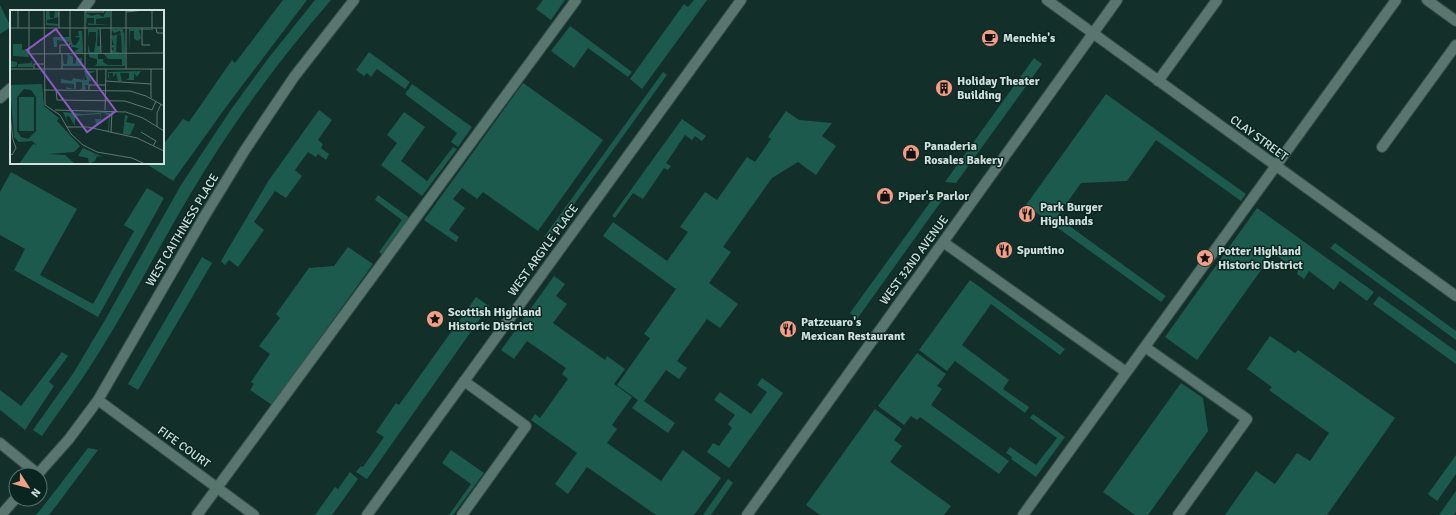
<svg xmlns="http://www.w3.org/2000/svg" width="1456" height="515" font-family="Signika,sans-serif">
  <style>
    .green { fill: #1d5a4e }
    .lines { fill: none; stroke-linecap: round; stroke-linejoin: round }
    .minor-casing { stroke: #364c47; stroke-width: 12 }
    .minor { stroke: #58756e; stroke-width: 10 }
    .labels { text-anchor: middle; stroke-width: 3; stroke-linejoin: round; paint-order: stroke }
    .poi-label { font-size: 12px; font-weight: bold; fill: #d1e1dd; stroke: #092520; text-anchor: start }
    .street-label { font-size: 12px; fill: #d1e1dd; stroke: #092520 }
    .inset-road { fill: none; stroke: #5f7671; stroke-width: 1 }
    .view { fill: #9059c6; fill-opacity: 0.15; stroke: #9059c6; stroke-width: 2 }
    .inset-edge { fill: none; stroke: #d1e1dd; stroke-width: 2 }
  </style>
  <rect width="100%" height="100%" fill="#132f29"/>
  <path class="green" d="M283,0H307L226,107L173,181L148,165L150,163H163V145L183,119L189,122L232,60L235,63Z
    M315,0H331C279,60 231,125 191,193C154,255 122,319 82,379C69,398 55,417 42,436L33,430L74,372L105,320L181,185L230,111L267,60Z
    M543,0H565L551,20L536,9Z
    M694,0H707L642,89L630,79L684,4L688,7Z
    M0,5L11,27L0,34Z
    M570,26L632,72L628,77L588,48L574,68L551,51Z
    M369,52L410,82L405,89L377,69L371,77L367,73L364,76L356,70Z
    M1034,58L1042,64L956,183L945,182Z
    M663,72L667,75L551,236L544,237Z
    M523,83L603,140L538,231L483,192L477,199L462,188L453,199L465,208L449,230L459,237L456,242L424,220Z
    M412,84L472,127L458,147L451,142L457,133L405,94Z
    M1106,94L1246,194L1241,201L1156,140L1127,181L1081,183L1057,217L1166,296L1161,302L1026,205Z
    M319,110L332,120L318,140L323,144L321,148L329,154L326,160L318,154L316,157L308,152L295,170L302,176L286,198L275,191L254,222L264,230L238,267L229,260L225,265L221,261L269,180Z
    M786,111L799,120L832,123L822,136L836,146L816,175L798,162L772,178L723,247L731,252L709,283L738,304L720,328L707,319L677,361L687,368L679,379L666,370L644,401L675,423L668,433L632,408L638,400L617,385L650,338L644,334L676,289L603,236L613,222L667,261L688,232L680,227L705,192L717,200L747,157L755,162L771,139L768,137Z
    M404,112L425,127L401,161L427,181L453,147L457,149L422,196L381,165L397,143L387,135Z
    M682,119L706,136L702,141L695,136L692,140L685,135L666,163L671,166L668,170L664,168L643,199L633,193L615,218L612,216Z
    M11,172L77,209L40,275L93,304L134,231L124,225L147,188L164,198L98,317L14,270L25,249L0,235V192Z
    M378,195L411,219L384,256L379,252L402,220L375,200Z
    M943,199L857,319L850,313L931,201Z
    M1257,208L1374,292L1367,301L1340,281L1334,290L1309,271L1304,279L1297,274L1298,271L1273,253L1197,360L1165,337Z
    M1335,243L1456,331V340L1330,248Z
    M348,247L373,264L272,405L250,390L254,384L251,382L270,354L259,346L280,318L276,314L309,268L334,266Z
    M202,257L212,263L138,390L128,384Z
    M554,276L565,284L556,296L567,304L553,323L605,360L607,356L625,369L614,384L632,397L612,425L617,429L607,443L661,481L683,450L721,478L694,515H656L587,467L568,494L555,484L577,453L531,420L535,414L540,418L568,379L562,374L566,368L527,341L514,359L501,350Z
    M970,280L1065,349L1060,355L991,304L962,345L1009,380L1003,389L1029,407L1025,413L955,361L947,371L919,350Z
    M1379,296L1456,351V364L1373,304Z
    M476,297L489,306L367,479L356,472L361,466L363,467L384,437L376,432L396,403L399,405Z
    M1270,336L1295,353L1298,350L1395,418L1327,515H1225L1256,471L1275,484L1297,453L1310,461L1329,433L1269,390L1272,387L1247,369Z
    M62,352L68,356L49,382L54,386L25,430L0,410V390L21,406Z
    M917,353L946,374L937,386L942,389L931,405L1009,461L999,474L920,417L917,420L911,416L904,425L878,406Z
    M762,378L783,393L729,468L707,452L713,443L719,446L732,428L728,424L735,415L714,400L720,392L751,414L767,392L757,385Z
    M1181,383L1203,398L1208,431L1148,515H1135L1103,492Z
    M875,409L902,429L894,440L902,446L890,462L951,506L944,515H820L806,505Z
    M1033,414L1065,437L1036,477L1011,459L1012,457L1006,453L1010,447L1036,465L1057,438L1030,418Z
    M88,448L98,450L53,510L49,515H36L45,504Z
    M451,450L484,473L453,515H449L471,484L442,463Z
    M1456,455V474L1437,501L1428,494Z
    M350,472L358,479L332,515H315L335,487L338,489Z
    M728,479L733,483L711,515H703Z
    M1456,491V512L1454,515H1439Z"/>
  <g class="lines">
    <g class="minor-casing">
      <path id="minor" d="M1047,0L1456,296
        M1427,0L1456,21
        M82,11L90,0
        M1158,81L1217,0
        M0,98L11,88
        M1382,147L1456,45
        M943,242L1126,372
        M1145,347L1247,419L1178,515
        M98,400L254,515
        M0,443L38,474
        M37,475L69,439L98,400L204,217L245,150L294,77L354,0
        M1,515L16,498
        M197,515L576,0
        M367,515L741,0
        M462,515L526,426L464,381
        M747,515L1117,0
        M1023,515L1396,0"/>
    </g>
    <use href="#minor" class="minor"/>
  </g>
  <defs>
    <g id="cafe-disc" transform="scale(0.9)"><circle r="9.5" fill="#f49e86" stroke="#092520"/><path d="M-5.5-4.5H6V0H3Q3 3.5 0 3.5H-2.5Q-5.5 3.5-5.5 0ZM3-3.2v2h1.7v-2ZM-6 4.5H4V6H-6Z" fill="#111"/></g>
    <g id="building-disc" transform="scale(0.9)"><circle r="9.5" fill="#f49e86" stroke="#092520"/><path d="M-4-6H4V6H1V3H-1V6H-4ZM-2.5-4.3h1.7v1.8h-1.7ZM.8-4.3h1.7v1.8H.8ZM-2.5-1h1.7V.8h-1.7ZM.8-1h1.7V.8H.8Z" fill="#111"/></g>
    <g id="shop-disc" transform="scale(0.9)"><circle r="9.5" fill="#f49e86" stroke="#092520"/><path d="M-5-2.5h2.3a2.7 3.5 0 0 1 5.4 0H5L5.5 6h-11ZM-1.5-2.5h3a1.5 2.3 0 0 0-3 0Z" fill="#111"/></g>
    <g id="restaurant-disc" transform="scale(0.9)"><circle r="9.5" fill="#f49e86" stroke="#092520"/><path d="M-5-6h1v4h1v-4h1v4h1v-4h1v5L-1.5 .5V6h-2V.5L-5-1ZM5-6V6H3V1.5H1.5Q1.5-4 5-6Z" fill="#111"/></g>
    <g id="sight-disc" transform="scale(0.9)"><circle r="9.5" fill="#f49e86" stroke="#092520"/><path d="M0-6L1.8-2.2L6-1.7L2.9 1.2L3.7 5.4L0 3.3L-3.7 5.4L-2.9 1.2L-6-1.7L-1.8-2.2Z" fill="#111"/></g>
  </defs>
  <g fill-rule="evenodd">
    <use href="#cafe-disc" x="990" y="38"/>
    <use href="#building-disc" x="944" y="88"/>
    <use href="#shop-disc" x="911" y="153"/>
    <use href="#shop-disc" x="885" y="196"/>
    <use href="#restaurant-disc" x="1027" y="214"/>
    <use href="#restaurant-disc" x="1004" y="250"/>
    <use href="#sight-disc" x="1205" y="258"/>
    <use href="#sight-disc" x="435" y="319"/>
    <use href="#restaurant-disc" x="788" y="329"/>
  </g>
  <g class="labels">
    <g class="poi-label">
      <text x="1003" y="42">Menchie's</text>
      <text x="957" y="85">Holiday Theater<tspan x="957" dy="14">Building</tspan></text>
      <text x="924" y="150">Panaderia<tspan x="924" dy="14">Rosales Bakery</tspan></text>
      <text x="898" y="200">Piper's Parlor</text>
      <text x="1040" y="211">Park Burger<tspan x="1040" dy="14">Highlands</tspan></text>
      <text x="1017" y="254">Spuntino</text>
      <text x="1218" y="255">Potter Highland<tspan x="1218" dy="14">Historic District</tspan></text>
      <text x="448" y="316">Scottish Highland<tspan x="448" dy="14">Historic District</tspan></text>
      <text x="801" y="326">Patzcuaro's<tspan x="801" dy="14">Mexican Restaurant</tspan></text>
    </g>
    <g class="street-label">
      <text transform="translate(1259 138) rotate(36)" y="4">CLAY STREET</text>
      <text transform="translate(182 230) rotate(-59)" y="4">WEST CAITHNESS PLACE</text>
      <text transform="translate(543 250) rotate(-54)" y="4">WEST ARGYLE PLACE</text>
      <text transform="translate(914 260) rotate(-54)" y="4">WEST 32ND AVENUE</text>
      <text transform="translate(184 447) rotate(36)" y="4">FIFE COURT</text>
    </g>
  </g>
  <g transform="translate(10 10)">
    <rect width="154" height="154" fill="#132f29"/>
    <path d="M39,0L40,8H44L45,1L49,2V7L37,10V2V13L48,14L49,16L36,15V1ZM96,1H100V7L86,9V14L100,15H78V13L84,14V8H77L76,15V3L82,6L88,4L93,7ZM78,19H88L87,36H90V43H78V34L80,42H84L86,30V22H79L78,28ZM101,19H113V24L114,21L115,43H101V40H104L101,35H104L101,26L111,24L110,21L104,23ZM107,25H111L112,43L106,42ZM119,19H143V20H129L131,28L128,31L124,29V21H120L119,43ZM62,21H72L73,43H63L69,38L61,37V29L63,35H66L70,28L64,26H69L68,21ZM43,27H59V32L47,30V37H44ZM3,34H12V40L17,39L19,47L3,46ZM58,44L63,47V54L66,53V48H72V56H53V48L54,54H57ZM79,44H88V49H93V52L98,55H112V49H98L94,44H115V56H84L87,54V49L79,47ZM22,50L23,57H0L1,51L7,52V56L4,57H8V54L21,53ZM74,61H86L79,64L81,71H79V75H75L76,80H70L72,78V72H66V79H56V77L64,79V74L51,73V69L61,71L64,68L73,70L74,67V70H77ZM131,61L127,67L124,63V70H116L119,68V63H110L112,71H108L106,63L103,67V63H99V68L102,69L98,68V62ZM32,74L34,96L49,108L47,111L70,136L64,142L38,144L55,145L65,154H9L23,134L27,135L22,131L9,132L4,127L0,75ZM14,79L21,80L26,87V121L18,129L11,127L7,121V87ZM9,87H24V121H9ZM53,102L74,104L95,102L100,103L99,121L95,120H98L99,105L94,104L96,103H91V110L90,114H86L85,109H91L90,104L65,106V116L59,106L56,107L59,116ZM115,105L118,106L116,112L125,114L120,125L113,124ZM73,138L86,144L83,146L87,144L92,147L87,146L85,151L79,154L78,148L68,146Z" fill="#1d5a4e" fill-rule="evenodd"/>
    <path class="inset-road" d="M8,0V18M19,0V44L154,43M34,0L35,95L50,105L61,124L73,135L87,142L122,148L135,154M75,0V59M101,0V44M116,0V59M142,0V18M75,2H94V0M116,2L135,0M0,18H154M49,18V0M90,18L91,44M132,18V35H140M146,18L147,23H154M50,44V35H60V0M52,44V59M0,59H154M24,59V54H34M141,59V88M96,71L141,74M87,75V59M34,80L120,81L136,86L154,96M46,80L47,90L115,91L142,100L146,91M79,80V75H95M45,100L116,102L133,108L154,121M95,100L96,59M0,104L3,130L6,138L2,145L0,143M57,117H78L127,128L154,141M147,117V103L151,94M101,122L102,101M131,122L146,131L143,136"/>
    <path class="view" d="M46,19L106,101L77,122L17,40Z"/>
    <rect width="154" height="154" class="inset-edge"/>
  </g>
  <g transform="translate(28 487) rotate(126)"><circle r="19" fill="#092520" stroke="#59706c"/>
  <path d="M0-3L7 15L0 10L-7 15Z" fill="#f49e86"/>
  <text y="-6" font-size="11" font-weight="bold" text-anchor="middle" fill="#d1e1dd">N</text>
  </g>
</svg>
